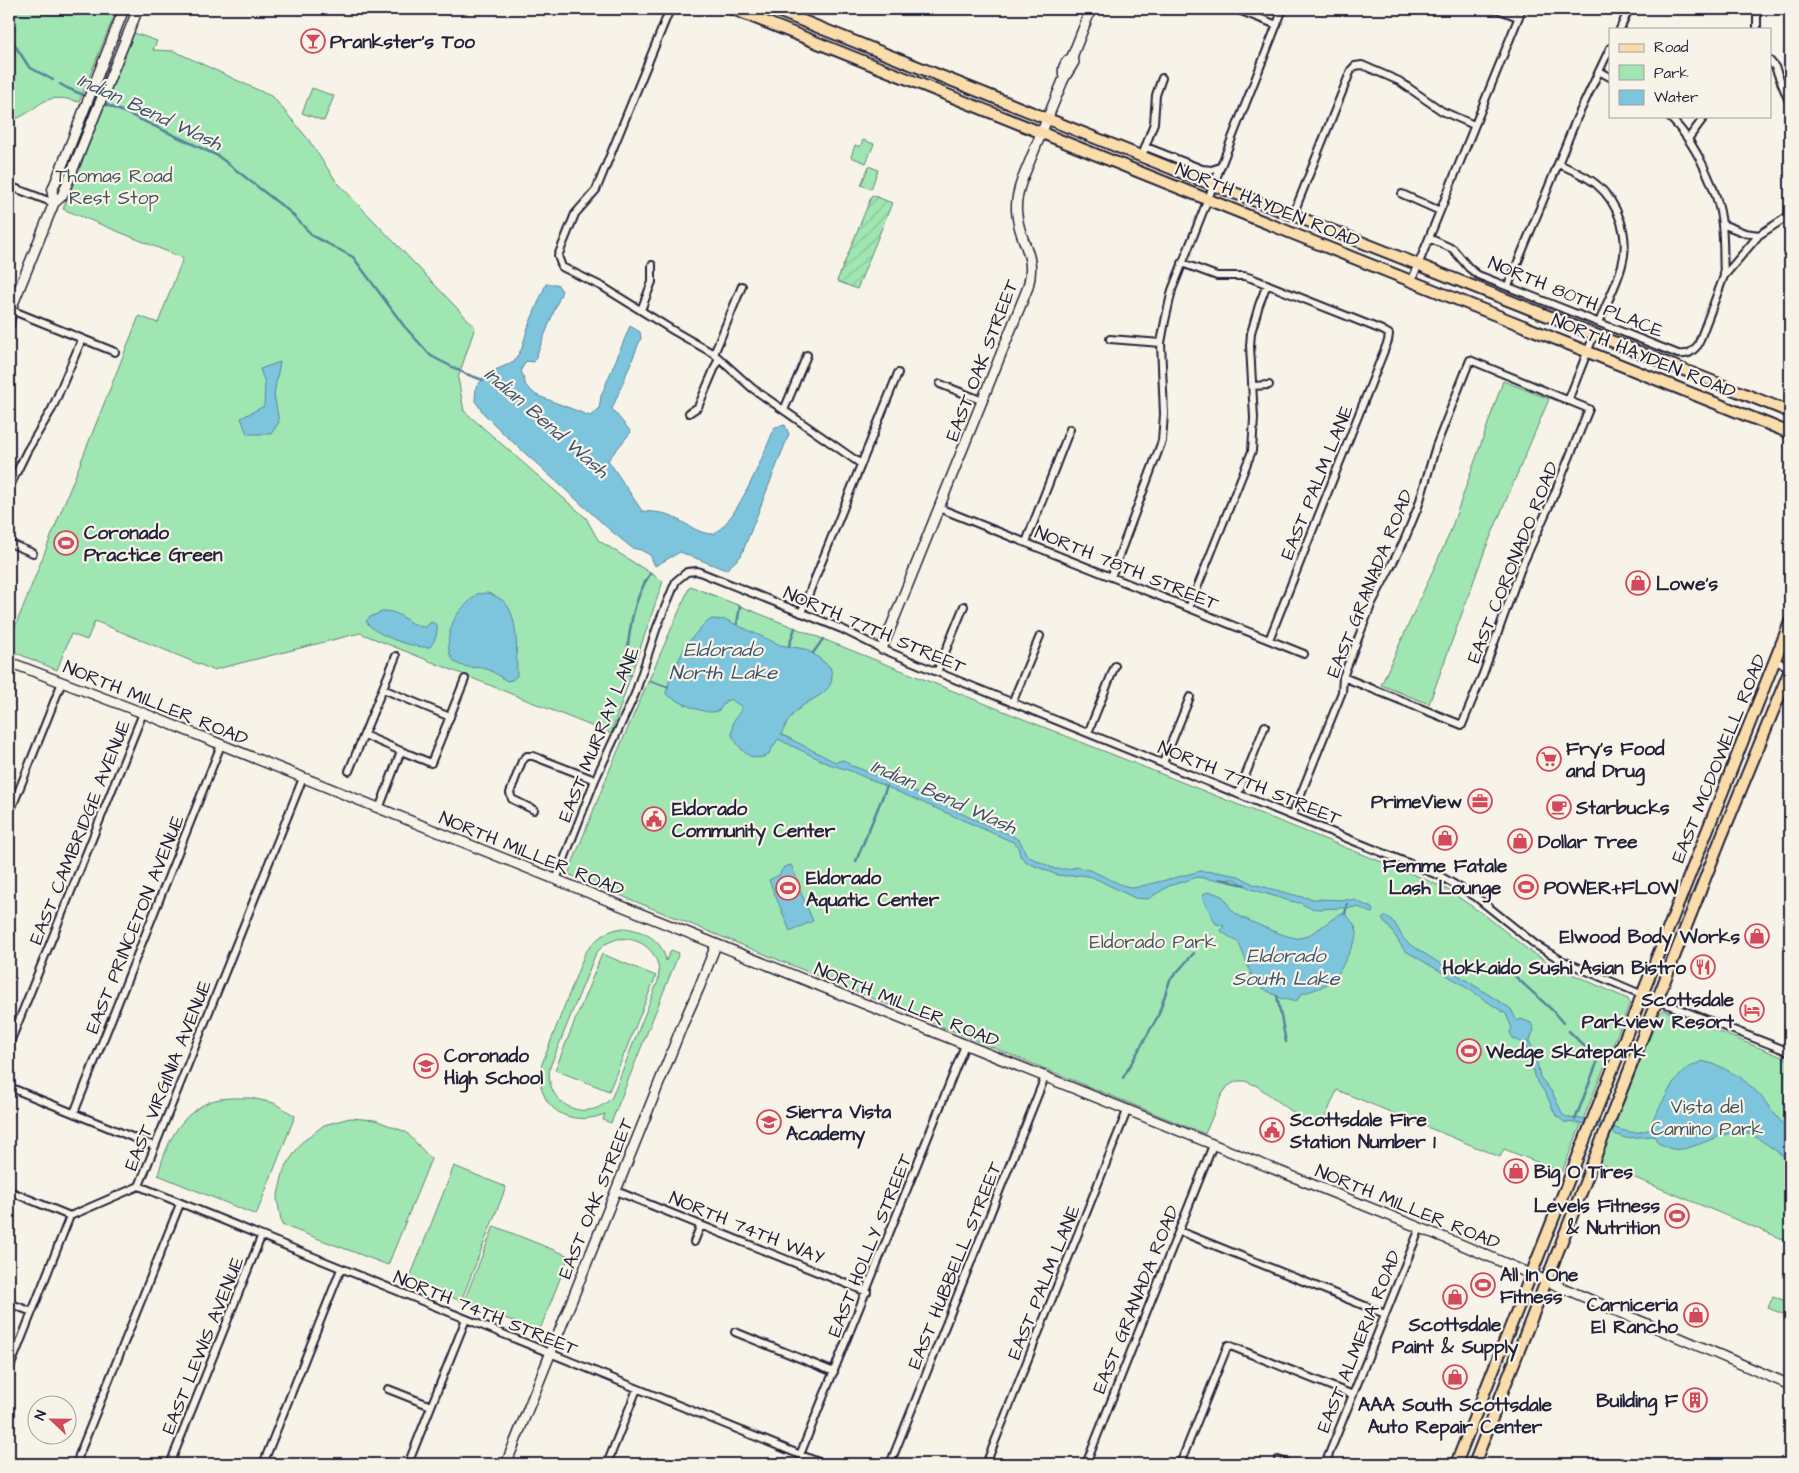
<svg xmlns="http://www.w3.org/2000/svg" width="1799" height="1473" font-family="'Architects Daughter',sans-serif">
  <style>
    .green { fill: #a0e6b2; stroke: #618476; fill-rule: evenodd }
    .garden { fill: url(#garden-furrows); stroke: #618476 }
    .water { fill: #7dc5dd; stroke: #59849c }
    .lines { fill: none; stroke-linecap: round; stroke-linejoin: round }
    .stream { stroke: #59849c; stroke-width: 2.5 }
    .street-casing { stroke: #22223b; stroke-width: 10 }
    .secondary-casing { stroke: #22223b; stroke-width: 12 }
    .primary-casing { stroke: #22223b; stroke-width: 14 }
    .street { stroke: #f7f3e8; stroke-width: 6 }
    .secondary { stroke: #f7f3e8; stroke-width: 9 }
    .primary { stroke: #faddab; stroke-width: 10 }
    .labels { text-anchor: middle; stroke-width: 4.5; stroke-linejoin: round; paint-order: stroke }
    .poi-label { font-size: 19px; font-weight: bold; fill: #22223b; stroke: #f7f3e8; text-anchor: start }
    .park-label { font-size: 19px; fill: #425359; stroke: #f7f3e8 }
    .street-label { font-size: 19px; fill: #22223b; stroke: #f7f3e8 }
    .water-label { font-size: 20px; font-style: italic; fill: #3d536c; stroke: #f7f3e8 }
  </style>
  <defs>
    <pattern id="garden-furrows" width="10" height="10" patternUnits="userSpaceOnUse" patternTransform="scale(1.25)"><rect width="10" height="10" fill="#a0e6b2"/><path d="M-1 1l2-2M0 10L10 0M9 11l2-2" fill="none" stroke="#8ac59a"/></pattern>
  </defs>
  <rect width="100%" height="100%" fill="#f7f3e8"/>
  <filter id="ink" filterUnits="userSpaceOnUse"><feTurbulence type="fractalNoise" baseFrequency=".02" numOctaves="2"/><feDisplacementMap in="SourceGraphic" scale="10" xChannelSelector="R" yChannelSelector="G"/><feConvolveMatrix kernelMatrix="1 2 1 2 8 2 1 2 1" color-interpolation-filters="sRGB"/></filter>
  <g filter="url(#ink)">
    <path class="green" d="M9,9H117L79,102C37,89 41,113 9,121Z
      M134,33L157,41L153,50L174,51L273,97L308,139L336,181L475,327L458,378L464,411L586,518L598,540L663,581L611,734L360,633L213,670L95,621L87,640L71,634L57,670L9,650V642L139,316L158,323L183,258L63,209Z
      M312,88L334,96L324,121L302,113Z
      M863,140L874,144L866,163L851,157L855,145L860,147Z
      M869,166L878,170L871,189L861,185Z
      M1503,381L1549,399L1485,550L1429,704L1381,685L1449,535Z
      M690,586L1427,880L1448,890L1486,916L1527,949L1554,966L1628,999L1630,1003L1562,1172L1504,1149L1500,1157L1337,1090L1321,1127L1308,1123L1257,1086L1245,1081H1237L1228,1086L1221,1096L1205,1134L568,874L610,769Z
      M624,928C643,930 663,940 666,961L671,950L679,953L611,1123L603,1120L605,1114C569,1128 537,1109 540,1069L585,953C596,939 605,930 624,928ZM617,939C643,936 663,955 658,981L612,1097C587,1126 543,1104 550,1067L596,953L605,944Z
      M602,954L656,976L609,1091L555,1070Z
      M1664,1010L1790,1060V1242L1599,1163L1659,1014Z
      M251,1098L274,1103L295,1116L256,1215L158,1175C166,1145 178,1116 209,1102C221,1097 238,1098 251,1098Z
      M350,1118L375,1120L406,1132L431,1159L388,1265L282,1225L277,1199L284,1169L301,1143L324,1125Z
      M454,1166L506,1187L461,1301L409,1280Z
      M494,1226L569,1256L539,1332L464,1301Z
      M1773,1296L1790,1303V1317L1768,1308Z"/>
    <path class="garden" d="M872,195L892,203L857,289L837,281Z"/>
    <path class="water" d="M546,284H557L562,291L534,362L526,361L521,370L526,386L536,395L590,416L599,409L601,396L630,326L640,332L641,338L612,409L631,432L608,460L642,511C650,512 659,512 666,514C682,519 697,535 714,534C739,518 763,455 775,427L785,425L789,434L741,556L726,570L680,552L655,566L650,555L641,550L632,548L610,530L505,435L485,415L475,401L476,387L488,373L514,362L522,348L528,327Z
      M280,362L274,394L279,422L271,434H247L241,418L264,406L265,383L260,369Z
      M488,593C492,595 498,597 502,600C520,613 516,656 517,676L512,680L507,681C499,676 492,670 483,668C476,667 467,668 460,665C441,657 449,626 458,613C464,606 471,600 477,594Z
      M384,611C406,612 407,627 426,627L431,622L437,625C438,634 435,640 430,647C415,649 373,635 366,621L370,617Z
      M712,619L726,620L780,645L805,649L815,655L830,667C839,692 814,696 800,708C791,714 786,725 781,734L835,762L844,760L851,766L858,768L934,800L971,818L1011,835L1020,841L1027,856L1055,869H1067L1078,867L1092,871L1122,885L1134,888L1201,871L1216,872L1239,876L1253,884L1298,896L1313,899L1354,900L1372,908L1373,912L1371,913L1358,907L1320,909L1310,908L1300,903L1290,901L1251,889L1235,879L1214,880L1198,877L1169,886L1148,899L1135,898L1092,877L1082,875L1068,876L1057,875L1028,863L1020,856L1018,846L1013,842L848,770L829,764L778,739L768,755C750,764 740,749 732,735L733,722L741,710V706L730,699L728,701L726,700C724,703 722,708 719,710C708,718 675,700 666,694L670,678L686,645L703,625Z
      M791,865L798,881L777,891L779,894L798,886L813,921L790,931L769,880L779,875L784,867Z
      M1210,892C1232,897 1223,903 1235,913C1243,919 1291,940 1299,938C1312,937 1330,919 1342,913C1348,915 1358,927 1357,935C1356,939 1339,974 1336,977C1326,987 1314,990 1301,994L1296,1002L1280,998L1259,986L1251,974L1239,943L1222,932L1221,930L1224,926L1216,924L1202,897L1205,893Z
      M1386,916C1399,923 1398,935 1408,943L1511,1009L1517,1021L1521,1019L1531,1023L1534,1030L1530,1040L1523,1043L1513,1039L1510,1032L1512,1028L1506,1014L1455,980L1404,950L1392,931L1382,919Z
      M1530,1042L1536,1058L1540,1077L1552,1092L1563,1115C1573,1121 1584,1117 1594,1120C1614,1126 1631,1139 1652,1128V1121L1673,1083L1686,1069L1702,1061L1717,1065L1740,1077L1759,1094L1790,1133V1161C1778,1153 1754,1132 1740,1132C1721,1131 1690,1153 1672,1149C1668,1148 1663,1145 1658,1143L1654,1136L1625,1138L1590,1124L1564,1122L1555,1114L1547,1096L1534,1076L1531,1059L1525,1044Z"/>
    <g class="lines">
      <path class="stream" d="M9,36L29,67L53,80
        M60,84L67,88L133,116L218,156L290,212L313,236L353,257L404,326L431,356L466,374L483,380
        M737,624L740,606
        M789,646L795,628
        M813,653L823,639
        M631,675L625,672C629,638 630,604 650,574
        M650,681L668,687
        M856,861L887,786
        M1219,879L1245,885
        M1345,914L1347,904
        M1505,967L1552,1010L1563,1023
        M1277,996L1286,1042
        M1569,1031L1598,1060L1575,1120
        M1123,1078L1158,1016L1170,980L1194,953"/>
      <g class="street-casing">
        <path id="street" d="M670,9L596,190L575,214L558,256L562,267L603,287L674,331L714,354L752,388L861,464
          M1236,9L1277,25
          M1497,9L1518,17
          M1620,29L1629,9
          M1757,29V9
          M1770,61L1775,67L1790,104
          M1599,71L1610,77
          M1668,116C1694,139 1719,191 1722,225C1724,242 1723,259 1724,276
          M1688,139L1705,116
          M1146,147L1202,169L1212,170L1220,167
          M1142,156L1154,123L1156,95L1162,78
          M1559,164C1572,170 1585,175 1596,184C1619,203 1630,237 1622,265C1617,285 1606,303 1599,323
          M9,186L54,203
          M1402,194L1440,211
          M1293,215L1351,70L1355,66L1362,65L1399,81L1442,111L1474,125
          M1722,224L1745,233L1759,235
          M1429,238L1453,249L1469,268L1478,275L1678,354C1688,355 1691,353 1698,345L1724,276L1759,235L1790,215
          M1182,263L1217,276H1244L1251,278L1382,330L1389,334L1388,341L1269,640
          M1412,280L1522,9
          M1508,286L1576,120L1610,48
          M11,310L115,352
          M641,310L652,282V265
          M1110,339L1161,343
          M714,354L742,286
          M940,384L983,401
          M1252,386L1269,385
          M1568,401L1594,335
          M784,410L807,355
          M689,413L698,407L719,358
          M9,488L27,451L52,409L82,339
          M939,508L1304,654
          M1026,542L1070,429
          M9,543L33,553
          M1111,577L1162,441L1164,414L1161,343L1165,321L1172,290L1283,9
          M1189,608L1252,451L1254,418L1250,346L1251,333L1259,305L1267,284
          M801,613L898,373
          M1775,661L1790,667
          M937,672L964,606
          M383,689L450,717
          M1012,703L1040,636
          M1088,733L1115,666
          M364,735L401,751
          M1163,763L1190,697
          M349,771L396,656
          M1238,794L1265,726
          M379,809L401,751L431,763L465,679
          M534,810L512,799L510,793L522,761L527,756H533L595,780
          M9,815L62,682
          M1292,816L1338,702L1342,692L1343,677L1372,603L1404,541L1418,507L1436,446L1470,360L1589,409L1554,495L1521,568L1483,674L1462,725L1343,677
          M556,880L595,780L635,694L657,627L676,581L687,572L697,571L842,629L882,649L937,672L1440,876L1476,897L1536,945L1561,960L1643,995L1790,1052
          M9,1045L143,713
          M9,1087L154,1146
          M74,1113L221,745
          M139,1186L823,1464
          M9,1191L70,1216
          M616,1191L867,1292
          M1179,1231L1385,1314
          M694,1242L701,1225
          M9,1303L32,1312
          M735,1332L834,1372
          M9,1370L70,1216L139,1186L303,778
          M388,1389L431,1406
          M800,1455L965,1045
          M1278,1460L1290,1464
          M77,1464L79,1455L180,1204
          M170,1464L261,1237
          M263,1464L341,1269
          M408,1464L466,1319
          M607,1464L637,1389
          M890,1464L1045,1077
          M986,1464L1127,1111
          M1086,1464L1213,1145
          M1180,1464L1228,1345L1353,1395
          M1325,1464L1420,1228"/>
      </g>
      <g class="secondary-casing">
        <path id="secondary" d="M1064,77C1062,69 1064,62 1072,57
          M54,203L52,191L124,9
          M9,314L54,203L62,196L138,9
          M9,325L11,310
          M882,649L1028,287C1037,254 1020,244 1017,215C1015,202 1018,191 1022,180L1062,83C1065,75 1070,70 1074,62L1072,57L1091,9
          M9,662L143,713L505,859L1460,1244L1790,1385
          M506,1464L682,1026L699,988L716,945"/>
      </g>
      <g class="primary-casing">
        <path id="primary" d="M733,9L1790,433
          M773,9L1213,185L1293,215L1790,412
          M1456,1464L1790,622
          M1474,1464L1721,838L1790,670"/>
      </g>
      <use href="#street" class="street"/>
      <use href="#secondary" class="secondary"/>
      <use href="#primary" class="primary"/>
    </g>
  </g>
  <defs>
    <g id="bar-ring" transform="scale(1.25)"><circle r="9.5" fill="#f7f3e8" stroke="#d1495b" stroke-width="1.5"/><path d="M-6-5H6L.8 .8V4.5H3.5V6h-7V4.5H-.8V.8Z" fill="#d1495b"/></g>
    <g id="stadium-ring" transform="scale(1.25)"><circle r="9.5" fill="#f7f3e8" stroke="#d1495b" stroke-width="1.5"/><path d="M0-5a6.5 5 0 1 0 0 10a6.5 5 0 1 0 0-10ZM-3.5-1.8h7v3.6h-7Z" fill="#d1495b"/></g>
    <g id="shop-ring" transform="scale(1.25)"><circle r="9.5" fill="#f7f3e8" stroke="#d1495b" stroke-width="1.5"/><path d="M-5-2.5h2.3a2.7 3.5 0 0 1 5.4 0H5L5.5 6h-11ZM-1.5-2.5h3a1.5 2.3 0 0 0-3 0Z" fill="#d1495b"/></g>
    <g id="supermarket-ring" transform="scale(1.25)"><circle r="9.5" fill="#f7f3e8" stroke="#d1495b" stroke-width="1.5"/><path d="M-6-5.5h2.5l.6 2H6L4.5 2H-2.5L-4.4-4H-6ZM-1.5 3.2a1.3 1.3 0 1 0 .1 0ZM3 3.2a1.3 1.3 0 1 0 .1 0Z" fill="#d1495b"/></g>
    <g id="office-ring" transform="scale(1.25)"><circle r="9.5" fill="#f7f3e8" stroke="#d1495b" stroke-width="1.5"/><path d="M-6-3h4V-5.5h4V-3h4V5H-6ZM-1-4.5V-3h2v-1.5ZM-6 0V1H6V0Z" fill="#d1495b"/></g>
    <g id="cafe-ring" transform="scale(1.25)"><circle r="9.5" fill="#f7f3e8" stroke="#d1495b" stroke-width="1.5"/><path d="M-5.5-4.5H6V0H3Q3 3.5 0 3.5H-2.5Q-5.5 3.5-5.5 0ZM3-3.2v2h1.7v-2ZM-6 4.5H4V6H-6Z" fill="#d1495b"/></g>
    <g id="civic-ring" transform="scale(1.25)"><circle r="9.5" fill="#f7f3e8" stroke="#d1495b" stroke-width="1.5"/><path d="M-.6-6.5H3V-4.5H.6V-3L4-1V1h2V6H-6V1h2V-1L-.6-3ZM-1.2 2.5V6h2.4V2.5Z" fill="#d1495b"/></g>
    <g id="restaurant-ring" transform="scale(1.25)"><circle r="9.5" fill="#f7f3e8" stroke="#d1495b" stroke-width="1.5"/><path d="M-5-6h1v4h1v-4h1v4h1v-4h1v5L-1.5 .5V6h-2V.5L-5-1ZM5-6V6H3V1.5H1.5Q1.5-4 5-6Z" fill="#d1495b"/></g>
    <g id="hotel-ring" transform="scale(1.25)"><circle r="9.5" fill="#f7f3e8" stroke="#d1495b" stroke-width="1.5"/><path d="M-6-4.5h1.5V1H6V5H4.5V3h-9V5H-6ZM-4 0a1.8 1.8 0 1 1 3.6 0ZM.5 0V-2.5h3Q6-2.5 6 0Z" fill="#d1495b"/></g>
    <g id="school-ring" transform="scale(1.25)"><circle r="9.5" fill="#f7f3e8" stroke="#d1495b" stroke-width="1.5"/><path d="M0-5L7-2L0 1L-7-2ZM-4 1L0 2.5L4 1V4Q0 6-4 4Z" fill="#d1495b"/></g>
    <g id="building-ring" transform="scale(1.25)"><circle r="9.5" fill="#f7f3e8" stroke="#d1495b" stroke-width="1.5"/><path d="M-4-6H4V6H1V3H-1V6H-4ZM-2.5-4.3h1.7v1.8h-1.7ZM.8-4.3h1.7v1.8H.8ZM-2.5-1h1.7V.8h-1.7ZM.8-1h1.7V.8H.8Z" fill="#d1495b"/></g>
  </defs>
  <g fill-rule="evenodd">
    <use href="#bar-ring" x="313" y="41"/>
    <use href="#stadium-ring" x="66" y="543"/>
    <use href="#shop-ring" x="1638" y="583"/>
    <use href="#supermarket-ring" x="1549" y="759"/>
    <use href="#office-ring" x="1480" y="801"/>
    <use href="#cafe-ring" x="1559" y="807"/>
    <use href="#civic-ring" x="654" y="819"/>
    <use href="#shop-ring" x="1445" y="838"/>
    <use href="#shop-ring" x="1520" y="841"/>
    <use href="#stadium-ring" x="1526" y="887"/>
    <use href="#stadium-ring" x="788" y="888"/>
    <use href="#shop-ring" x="1757" y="936"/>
    <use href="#restaurant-ring" x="1703" y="967"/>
    <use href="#hotel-ring" x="1752" y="1010"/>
    <use href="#stadium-ring" x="1469" y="1051"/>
    <use href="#school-ring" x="426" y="1066"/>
    <use href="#school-ring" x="769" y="1122"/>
    <use href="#civic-ring" x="1272" y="1130"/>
    <use href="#shop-ring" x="1516" y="1171"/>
    <use href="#stadium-ring" x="1677" y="1216"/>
    <use href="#stadium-ring" x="1483" y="1285"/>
    <use href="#shop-ring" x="1455" y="1297"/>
    <use href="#shop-ring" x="1696" y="1315"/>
    <use href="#shop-ring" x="1455" y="1377"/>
    <use href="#building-ring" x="1695" y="1400"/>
  </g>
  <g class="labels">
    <g class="poi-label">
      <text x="330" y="48">Prankster's Too</text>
      <text x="84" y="539">Coronado<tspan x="84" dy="22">Practice Green</tspan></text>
      <text x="1656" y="590">Lowe's</text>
      <text x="1566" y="755">Fry's Food<tspan x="1566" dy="22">and Drug</tspan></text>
      <text x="1462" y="808" text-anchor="end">PrimeView</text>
      <text x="1576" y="814">Starbucks</text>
      <text x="672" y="815">Eldorado<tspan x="672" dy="22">Community Center</tspan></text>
      <text x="1538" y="848">Dollar Tree</text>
      <text x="1445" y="872" text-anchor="middle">Femme Fatale<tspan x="1445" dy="22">Lash Lounge</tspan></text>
      <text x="806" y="884">Eldorado<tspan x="806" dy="22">Aquatic Center</tspan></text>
      <text x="1544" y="894">POWER+FLOW</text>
      <text x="1740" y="943" text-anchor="end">Elwood Body Works</text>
      <text x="1686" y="974" text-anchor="end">Hokkaido Sushi Asian Bistro</text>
      <text x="1734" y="1006" text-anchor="end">Scottsdale<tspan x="1734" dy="22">Parkview Resort</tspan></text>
      <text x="1486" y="1058">Wedge Skatepark</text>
      <text x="444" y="1062">Coronado<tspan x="444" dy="22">High School</tspan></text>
      <text x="786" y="1118">Sierra Vista<tspan x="786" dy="22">Academy</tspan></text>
      <text x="1290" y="1126">Scottsdale Fire<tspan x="1290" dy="22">Station Number 1</tspan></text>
      <text x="1534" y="1178">Big O Tires</text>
      <text x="1660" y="1212" text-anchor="end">Levels Fitness<tspan x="1660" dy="22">&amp; Nutrition</tspan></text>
      <text x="1500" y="1281">All In One<tspan x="1500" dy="22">Fitness</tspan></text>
      <text x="1678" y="1311" text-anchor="end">Carniceria<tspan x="1678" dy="22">El Rancho</tspan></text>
      <text x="1455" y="1331" text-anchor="middle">Scottsdale<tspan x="1455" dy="22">Paint &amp; Supply</tspan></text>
      <text x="1678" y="1407" text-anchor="end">Building F</text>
      <text x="1455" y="1411" text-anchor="middle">AAA South Scottsdale<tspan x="1455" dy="22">Auto Repair Center</tspan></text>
    </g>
    <g class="park-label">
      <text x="114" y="182">Thomas Road<tspan x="114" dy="22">Rest Stop</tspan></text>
      <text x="1153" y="948">Eldorado Park</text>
      <text x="1707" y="1113">Vista del<tspan x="1707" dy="22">Camino Park</tspan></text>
    </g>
    <g class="street-label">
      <text transform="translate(1268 204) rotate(22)" y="7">NORTH HAYDEN ROAD</text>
      <text transform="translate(1576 296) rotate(22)" y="7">NORTH 80TH PLACE</text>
      <text transform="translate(1644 355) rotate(22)" y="7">NORTH HAYDEN ROAD</text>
      <text transform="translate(981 360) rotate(-69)" y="7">EAST OAK STREET</text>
      <text transform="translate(1316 482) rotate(-68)" y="7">EAST PALM LANE</text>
      <text transform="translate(1512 562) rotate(-68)" y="7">EAST CORONADO ROAD</text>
      <text transform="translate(1127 567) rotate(22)" y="7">NORTH 78TH STREET</text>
      <text transform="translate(1369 583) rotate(-68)" y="7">EAST GRANADA ROAD</text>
      <text transform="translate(875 629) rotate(23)" y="7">NORTH 77TH STREET</text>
      <text transform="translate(156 702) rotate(22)" y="7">NORTH MILLER ROAD</text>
      <text transform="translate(598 734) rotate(-68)" y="7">EAST MURRAY LANE</text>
      <text transform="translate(1718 758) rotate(-68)" y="7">EAST MCDOWELL ROAD</text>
      <text transform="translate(1250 782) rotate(22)" y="7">NORTH 77TH STREET</text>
      <text transform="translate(79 832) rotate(-68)" y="7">EAST CAMBRIDGE AVENUE</text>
      <text transform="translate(532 853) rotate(22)" y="7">NORTH MILLER ROAD</text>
      <text transform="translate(134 924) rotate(-68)" y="7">EAST PRINCETON AVENUE</text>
      <text transform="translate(907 1004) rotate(22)" y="7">NORTH MILLER ROAD</text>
      <text transform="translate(167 1075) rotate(-68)" y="7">EAST VIRGINIA AVENUE</text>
      <text transform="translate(595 1198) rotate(-68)" y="7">EAST OAK STREET</text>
      <text transform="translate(1408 1206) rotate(22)" y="7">NORTH MILLER ROAD</text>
      <text transform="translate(747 1227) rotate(22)" y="7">NORTH 74TH WAY</text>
      <text transform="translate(869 1245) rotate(-68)" y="7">EAST HOLLY STREET</text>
      <text transform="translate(954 1265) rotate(-68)" y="7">EAST HUBBELL STREET</text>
      <text transform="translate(1043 1282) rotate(-68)" y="7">EAST PALM LANE</text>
      <text transform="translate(1135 1299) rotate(-68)" y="7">EAST GRANADA ROAD</text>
      <text transform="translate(486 1312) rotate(22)" y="7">NORTH 74TH STREET</text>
      <text transform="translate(1358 1341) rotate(-68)" y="7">EAST ALMERIA ROAD</text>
      <text transform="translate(202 1345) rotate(-68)" y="7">EAST LEWIS AVENUE</text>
    </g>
    <g class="water-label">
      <text transform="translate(150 111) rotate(25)" y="7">Indian Bend Wash</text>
      <text transform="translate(547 422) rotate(41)" y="7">Indian Bend Wash</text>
      <text x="723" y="656">Eldorado<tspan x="723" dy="23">North Lake</tspan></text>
      <text transform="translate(944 796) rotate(24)" y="7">Indian Bend Wash</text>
      <text x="1286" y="962">Eldorado<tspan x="1286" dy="23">South Lake</tspan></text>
    </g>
  </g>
  <rect width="1799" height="1473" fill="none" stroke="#f7f3e8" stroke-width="30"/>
  <rect x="15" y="15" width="1769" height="1443" fill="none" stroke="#22223b" stroke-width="2" filter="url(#ink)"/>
  <rect x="1609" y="28" width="162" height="90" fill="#f7f3e8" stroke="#a29fa3"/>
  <rect x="1619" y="44" width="25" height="8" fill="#faddab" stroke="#a29fa3"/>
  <text x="1654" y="52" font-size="15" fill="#22223b">Road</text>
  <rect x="1619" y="65" width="25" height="15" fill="#a0e6b2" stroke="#a29fa3"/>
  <text x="1654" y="78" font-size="15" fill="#22223b">Park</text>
  <rect x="1619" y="90" width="25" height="15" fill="#7dc5dd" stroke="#a29fa3"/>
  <text x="1654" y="102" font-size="15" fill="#22223b">Water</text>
  <g transform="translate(52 1420) rotate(292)"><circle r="24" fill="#f7f3e8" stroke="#a29fa3"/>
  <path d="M0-4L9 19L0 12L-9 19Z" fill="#d1495b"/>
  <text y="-8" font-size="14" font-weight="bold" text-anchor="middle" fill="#22223b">N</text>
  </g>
</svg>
